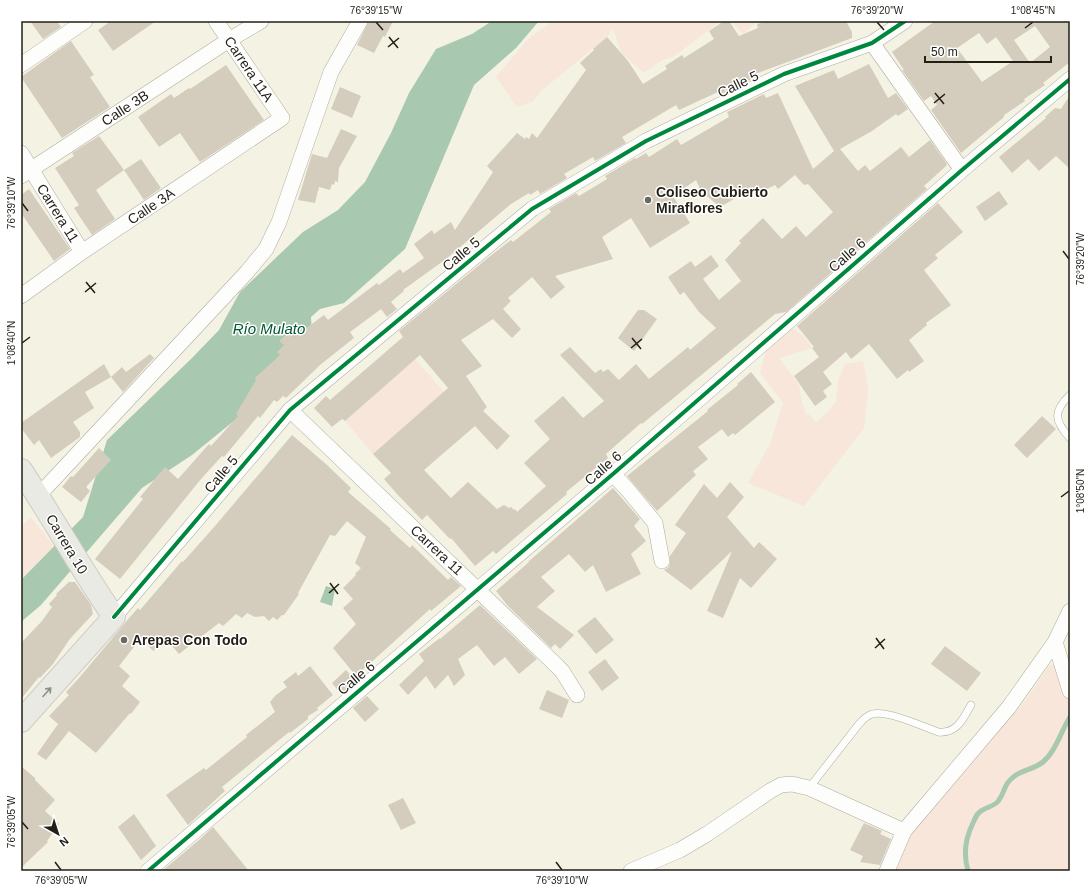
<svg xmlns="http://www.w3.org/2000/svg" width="1091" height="892" font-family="Helvetica,sans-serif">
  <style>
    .green { fill: #f7e6d9 }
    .water { fill: #a8c8af }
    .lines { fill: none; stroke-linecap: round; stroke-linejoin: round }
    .stream { stroke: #a8c8af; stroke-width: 5 }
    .building { fill: #d4cdbe; fill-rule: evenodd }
    .service-casing { stroke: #afada2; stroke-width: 8 }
    .minor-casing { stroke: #afada2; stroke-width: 16 }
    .primary-casing { stroke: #cfcdc6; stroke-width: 24 }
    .service { stroke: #fdfdfb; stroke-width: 7 }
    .minor { stroke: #fdfdfb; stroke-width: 15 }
    .primary { stroke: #e8eae3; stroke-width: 22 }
    .cycleway-casing { stroke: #fff; stroke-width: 6 }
    .cycleway { stroke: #00873e; stroke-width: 4 }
    .oneway { stroke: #8e8f87 }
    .ticks { fill: none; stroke: #211f16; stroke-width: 1.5 }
    .poi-dot { fill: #6b695e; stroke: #fff; stroke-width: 1.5 }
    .labels { text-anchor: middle; stroke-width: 3; stroke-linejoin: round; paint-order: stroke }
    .street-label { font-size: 14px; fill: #211f16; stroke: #fff }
    .poi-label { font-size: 14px; font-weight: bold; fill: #211f16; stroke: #fff; text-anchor: start }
    .water-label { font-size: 15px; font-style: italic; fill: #025631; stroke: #fff }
    .neatline { fill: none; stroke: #211f16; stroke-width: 1.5 }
    .ticks-label { font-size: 10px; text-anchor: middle; fill: #211f16 }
  </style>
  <rect width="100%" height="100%" fill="#f4f2e3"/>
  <path class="green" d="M553,21H721L673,57L662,60L644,73L621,53L613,28L607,37L542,90L533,101L517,107L496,77L527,40Z
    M731,21H758L743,34Z
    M789,325L803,336L812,348L779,358L799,385L802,402L806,415L809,414L816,422L828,412L836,401L838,381L845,364L863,361L868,389L864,428L804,506L748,483L770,444L783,403L760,373L769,338Z
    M415,359L444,392L373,454L345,421Z
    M31,517L66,562L21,585V527Z
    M1055,663L1061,672L1070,704V871H896L919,816L994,733L1023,704L1049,666Z"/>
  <path class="water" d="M492,21H539L516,48L474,85L405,249L344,303L320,309L311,317L313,352L240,416L192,455L142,488L41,605L21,622V580L83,517L107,440L192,358L219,330L240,292L303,232L338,210L365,182L391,133L409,93L436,49L472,34Z
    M326,586L335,589L332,606L320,602Z"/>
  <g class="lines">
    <path class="stream" d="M968,871C963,854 965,839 973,823C975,819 976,814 981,811C986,807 996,806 999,800C1006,790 1003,784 1016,775C1024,770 1036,768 1043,762C1056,751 1061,731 1070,717"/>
  </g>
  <path class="building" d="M30,21H57L61,27L43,39Z
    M111,21H156L113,51L98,30Z
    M369,21H393L385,37L383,36L374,53L357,45Z
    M724,21H729L739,36L758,28L757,24L767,21H846L852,32V38L755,74L757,77L720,95L718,92L679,110L676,105L622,137L626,143L595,161L593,157L564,174L567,178L540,194L538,190L530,195L529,193L511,204L446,259L403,290L404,291L391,302L397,309L387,317L381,309L350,332L354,338L320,365L286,398L283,396L277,402L274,400L260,418L258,416L224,457L222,456L201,479L120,579L95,559L143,499L140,497L165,467L178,479L209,444L211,446L238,416L236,414L256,380L255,378L280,355L277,352L284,345L279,341L290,331L294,337L324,315L328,320L377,283L379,285L400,269L403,273L424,258L414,244L432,230L434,234L451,222L455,230L493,172L487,166L517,133L525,139L526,137L529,139L532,133L537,138L586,70L580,63L594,50L593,49L607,37L628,61L643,84L667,69L665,66L682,55L684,58L714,39L709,31Z
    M935,21H1070V62L1043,83L1045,85L1024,99L1025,101L1004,115V117L961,153L931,110L937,105L931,96L924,101L902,70H904L892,52ZM1035,26L1050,47L1030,63L1014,40ZM979,33L987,44L996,37L1013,61L982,82L957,48Z
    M71,41L94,75L90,77L110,107L62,138L21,77Z
    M869,64L888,98L896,93L908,109L898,116L896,114L872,131L840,149L858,171L865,165L870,171L901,147L909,157L930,140L947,164L946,166L924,186L927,189L786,312L775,314L769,319L642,424L641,423L606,454L608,458L566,492L567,494L496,554L493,551L475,566L451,538L450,539L427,515L422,520L397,494L384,479L391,473L373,454L448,388L420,355L345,421L342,419L332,427L314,408L326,396L330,400L403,337L399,331L489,257L511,240L513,242L551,212L549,209L576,193L579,196L607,179L605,176L635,158L636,159L646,153L649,157L677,139L681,145L729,117L727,112L764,94L766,98L778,93L813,169L834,151L795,86L834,70L838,79ZM795,175L804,185L808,184L833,212L806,237L796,226L782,239L763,218L739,241L741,243L725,260L741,281L719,300L703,279L719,266L711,255L695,267L691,261L668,277L680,295L684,292L699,312L716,328L690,350L688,347L649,379L636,364L619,380L608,369L603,372L601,369L595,373L570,347L560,355L604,401L583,418L563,396L534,421L550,439L524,463L546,486L517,512L515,509L514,510L511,507L509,508L504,505L497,509L468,482L451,498L424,470L475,426L497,450L510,436L483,411L487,407L466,376L482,366L461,340L493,319L512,338L521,329L503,309L511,301L508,298L532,277L551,299L565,287L555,276L613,259L602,237L631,218L650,248L690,223L673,196L696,180L701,191L720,207L757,186L761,192L775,185L778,189Z
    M226,65L264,120L200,162L180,133L159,147L138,117L171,94L174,98L189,88L190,89Z
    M340,87L361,96L352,118L331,109Z
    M1070,95V169L1056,156L1039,171L1028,159L1012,173L999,157L1046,118L1045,117L1055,108L1061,109Z
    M341,129L357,136L339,168L338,182L335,181L334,185L332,184L330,190L319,187L315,203L298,200L312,154L327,158Z
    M99,136L124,170L96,190L115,219L92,235L74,208L79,205L55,168L74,156L72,153Z
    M141,159L161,188L144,200L124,170Z
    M29,189L70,249L54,261L21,213V195Z
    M999,191L1008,204L985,221L976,207Z
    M938,203L963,232L935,255L938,258L924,270L951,305L926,323L927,325L909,340L924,361L909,372L908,370L897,379L869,344L851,359L846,352L823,372L832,384L823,391L827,397L815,406L794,376L819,357L812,348L814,347L797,326Z
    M638,310H644L657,319L634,351L618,338Z
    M150,354L154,358L123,392L111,377L122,367L126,372Z
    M104,364L111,377L85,392L94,408L73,422L80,432V437L51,458L39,440L34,445L21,428V423Z
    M751,372L775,402L735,435L733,433L728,437L722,429L698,447L708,459L693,471L696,475L657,511L627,476L708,411L707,410L738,385L737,384Z
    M1042,416L1056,429L1027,458L1014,445Z
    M292,435L326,464L351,488L348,492L391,529L390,530L410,548L412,545L448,580L451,577L461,586L431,611L430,609L356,676L333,648L356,624L343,608L353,599L343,588L356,575L355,574L361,568L355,563L366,537L347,521L335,536L330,535L298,593L299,594L284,615H282L277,620L273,617L269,621L264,616L255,617L247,613L242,618L236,614L223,626L219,623L179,654L167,640L153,651L144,641L141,645L137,643L119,666L130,676L122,686L140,702L131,714L130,713L96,753L69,731L46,760L37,754L58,724L49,716L69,695L66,692L79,678L130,617L138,608L140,610L182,561L183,562L215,526Z
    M99,448L111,460L86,487L90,491L81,502L62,487L71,476L73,477Z
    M730,482L744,497L727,517L754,548L759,542L777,559L751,588L740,578L723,618L707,611L732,551L691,590L664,570L668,568L670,564V556L686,533L675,525L704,484L717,498Z
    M613,488L640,519L634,526L646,541L631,554L641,574L606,592L593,565L585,572L569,554L541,577L555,591L537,607L574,635L560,649L555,644L551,648L508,606L496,591L529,562H528Z
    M69,582H75L91,605L93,614L69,640L53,664L40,678L39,677L21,699V643L42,621L52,607L49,604L57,595L56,594Z
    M480,605L537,659L519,674L505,657L494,666L477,645L458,659L465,675L454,686L448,675L435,689L426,676L408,695L399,685L424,661L419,654L440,638V639Z
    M595,617L614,640L596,654L577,631Z
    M945,646L981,673L967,691L931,664Z
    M605,659L619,678L602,691L588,672Z
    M310,666L333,695L317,708L318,710L308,716V719L290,733L289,732L222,787L225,791L188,825L166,795L204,768L206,770L247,737L246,735L275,712L270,702L276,695L287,687L283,682L296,672L298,676Z
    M346,670L356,682L341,694L332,683Z
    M547,690L569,700L562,718L539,709Z
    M367,696L379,709L365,722L353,708Z
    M21,766L35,778V780L55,800L45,811L59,824L47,841L48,842L21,868Z
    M403,798L416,823L401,830L388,805Z
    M134,814L156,846L141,860L118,827Z
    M864,823L882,831L880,834L891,839L880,865L860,862L863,856L850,850Z
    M213,827L249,871H162L199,840Z"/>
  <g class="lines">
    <g class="service-casing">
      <path id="service" d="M1070,395C1053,411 1054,421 1070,438
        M809,788L859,724C863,720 866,716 872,714C887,710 922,726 938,732C957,734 963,719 971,705"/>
    </g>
    <g class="minor-casing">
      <path id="minor" d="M872,43L962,170
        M21,65L85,21
        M21,153L82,252
        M21,176L229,40L261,21
        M21,296L82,252L282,118L216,21
        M290,410L555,664L562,671L577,695
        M613,474L628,490L655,523L662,561
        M38,496L247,272L266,249L279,222L331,72L360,21
        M114,617L290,410L532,209L646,141L784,74L872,43L905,21
        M1055,642L1070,691
        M148,871L613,474L962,170L1070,79
        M631,871L680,850L707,834L770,791L781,785L792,784L809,788L904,831
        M887,871L904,831L1009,707L1055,642L1070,611"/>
    </g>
    <g class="primary-casing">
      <path id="primary" d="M21,470C53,518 81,569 114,617L21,721"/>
    </g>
    <use href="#service" class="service"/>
    <use href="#minor" class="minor"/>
    <use href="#primary" class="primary"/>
    <g class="cycleway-casing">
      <path id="cycleway" d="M114,617L290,410L532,209L646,141L784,74L872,43L905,21
        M148,871L613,474L962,170L1070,79"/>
    </g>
    <use href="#cycleway" class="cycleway"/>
  </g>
  <defs><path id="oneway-shaft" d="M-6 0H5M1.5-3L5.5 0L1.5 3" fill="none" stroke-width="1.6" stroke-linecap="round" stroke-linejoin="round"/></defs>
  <use class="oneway" href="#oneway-shaft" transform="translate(47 692) rotate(-48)"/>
  <path class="ticks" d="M376,22L383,30M877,22L884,30M1025,28L1033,22M389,37L398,48M388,47L399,38M935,93L944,104M934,103L945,94M22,203L28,211M1063,251L1069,259M86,282L95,293M85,292L96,283M632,338L641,349M22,343L30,337M631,348L642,339M1061,497L1069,491M330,583L338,594M329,593L339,584M876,638L884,649M875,648L885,639M22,822L28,829M55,862L61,870M556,862L562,870"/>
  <g class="poi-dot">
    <circle cx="648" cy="200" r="4"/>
    <circle cx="124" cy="640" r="4"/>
  </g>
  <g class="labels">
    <g class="street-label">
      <text transform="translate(249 69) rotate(56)" y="5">Carrera 11A</text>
      <text transform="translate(738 84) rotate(-26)" y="5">Calle 5</text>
      <text transform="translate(125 108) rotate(-33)" y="5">Calle 3B</text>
      <text transform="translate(151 206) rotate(-34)" y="5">Calle 3A</text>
      <text transform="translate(58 213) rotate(58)" y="5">Carrera 11</text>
      <text transform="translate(461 254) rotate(-40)" y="5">Calle 5</text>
      <text transform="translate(847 255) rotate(-41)" y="5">Calle 6</text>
      <text transform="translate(603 468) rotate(-41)" y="5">Calle 6</text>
      <text transform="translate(221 474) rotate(-50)" y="5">Calle 5</text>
      <text transform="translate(67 544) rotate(59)" y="5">Carrera 10</text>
      <text transform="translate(437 550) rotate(43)" y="5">Carrera 11</text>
      <text transform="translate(356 678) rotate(-40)" y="5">Calle 6</text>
    </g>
    <g class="poi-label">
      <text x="656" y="197">Coliseo Cubierto<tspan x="656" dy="16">Miraflores</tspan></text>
      <text x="132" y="645">Arepas Con Todo</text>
    </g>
    <g class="water-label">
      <text x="269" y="334">Río Mulato</text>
    </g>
  </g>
  <rect width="1091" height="892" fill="none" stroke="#ffffff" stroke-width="44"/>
  <g transform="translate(58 834) rotate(141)" stroke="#ffffff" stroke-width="3" paint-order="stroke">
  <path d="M0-3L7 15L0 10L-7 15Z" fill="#211f16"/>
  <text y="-6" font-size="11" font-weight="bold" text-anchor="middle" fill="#211f16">N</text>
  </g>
  <path d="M925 56v6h126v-6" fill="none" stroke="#211f16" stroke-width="2"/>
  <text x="931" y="56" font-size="12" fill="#211f16" stroke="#ffffff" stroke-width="3" paint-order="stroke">50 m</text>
  <rect x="22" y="22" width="1047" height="848" class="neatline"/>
  <g class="ticks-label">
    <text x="376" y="14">76°39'15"W</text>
    <text x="877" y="14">76°39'20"W</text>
    <text x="1033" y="14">1°08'45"N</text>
    <text transform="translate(11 203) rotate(-90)" y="4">76°39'10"W</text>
    <text transform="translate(1080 259) rotate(-90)" y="4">76°39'20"W</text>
    <text transform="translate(11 343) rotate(-90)" y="4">1°08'40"N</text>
    <text transform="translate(1080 491) rotate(-90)" y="4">1°08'50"N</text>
    <text transform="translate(11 822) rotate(-90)" y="4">76°39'05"W</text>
    <text x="61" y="884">76°39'05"W</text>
    <text x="562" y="884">76°39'10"W</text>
  </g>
</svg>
